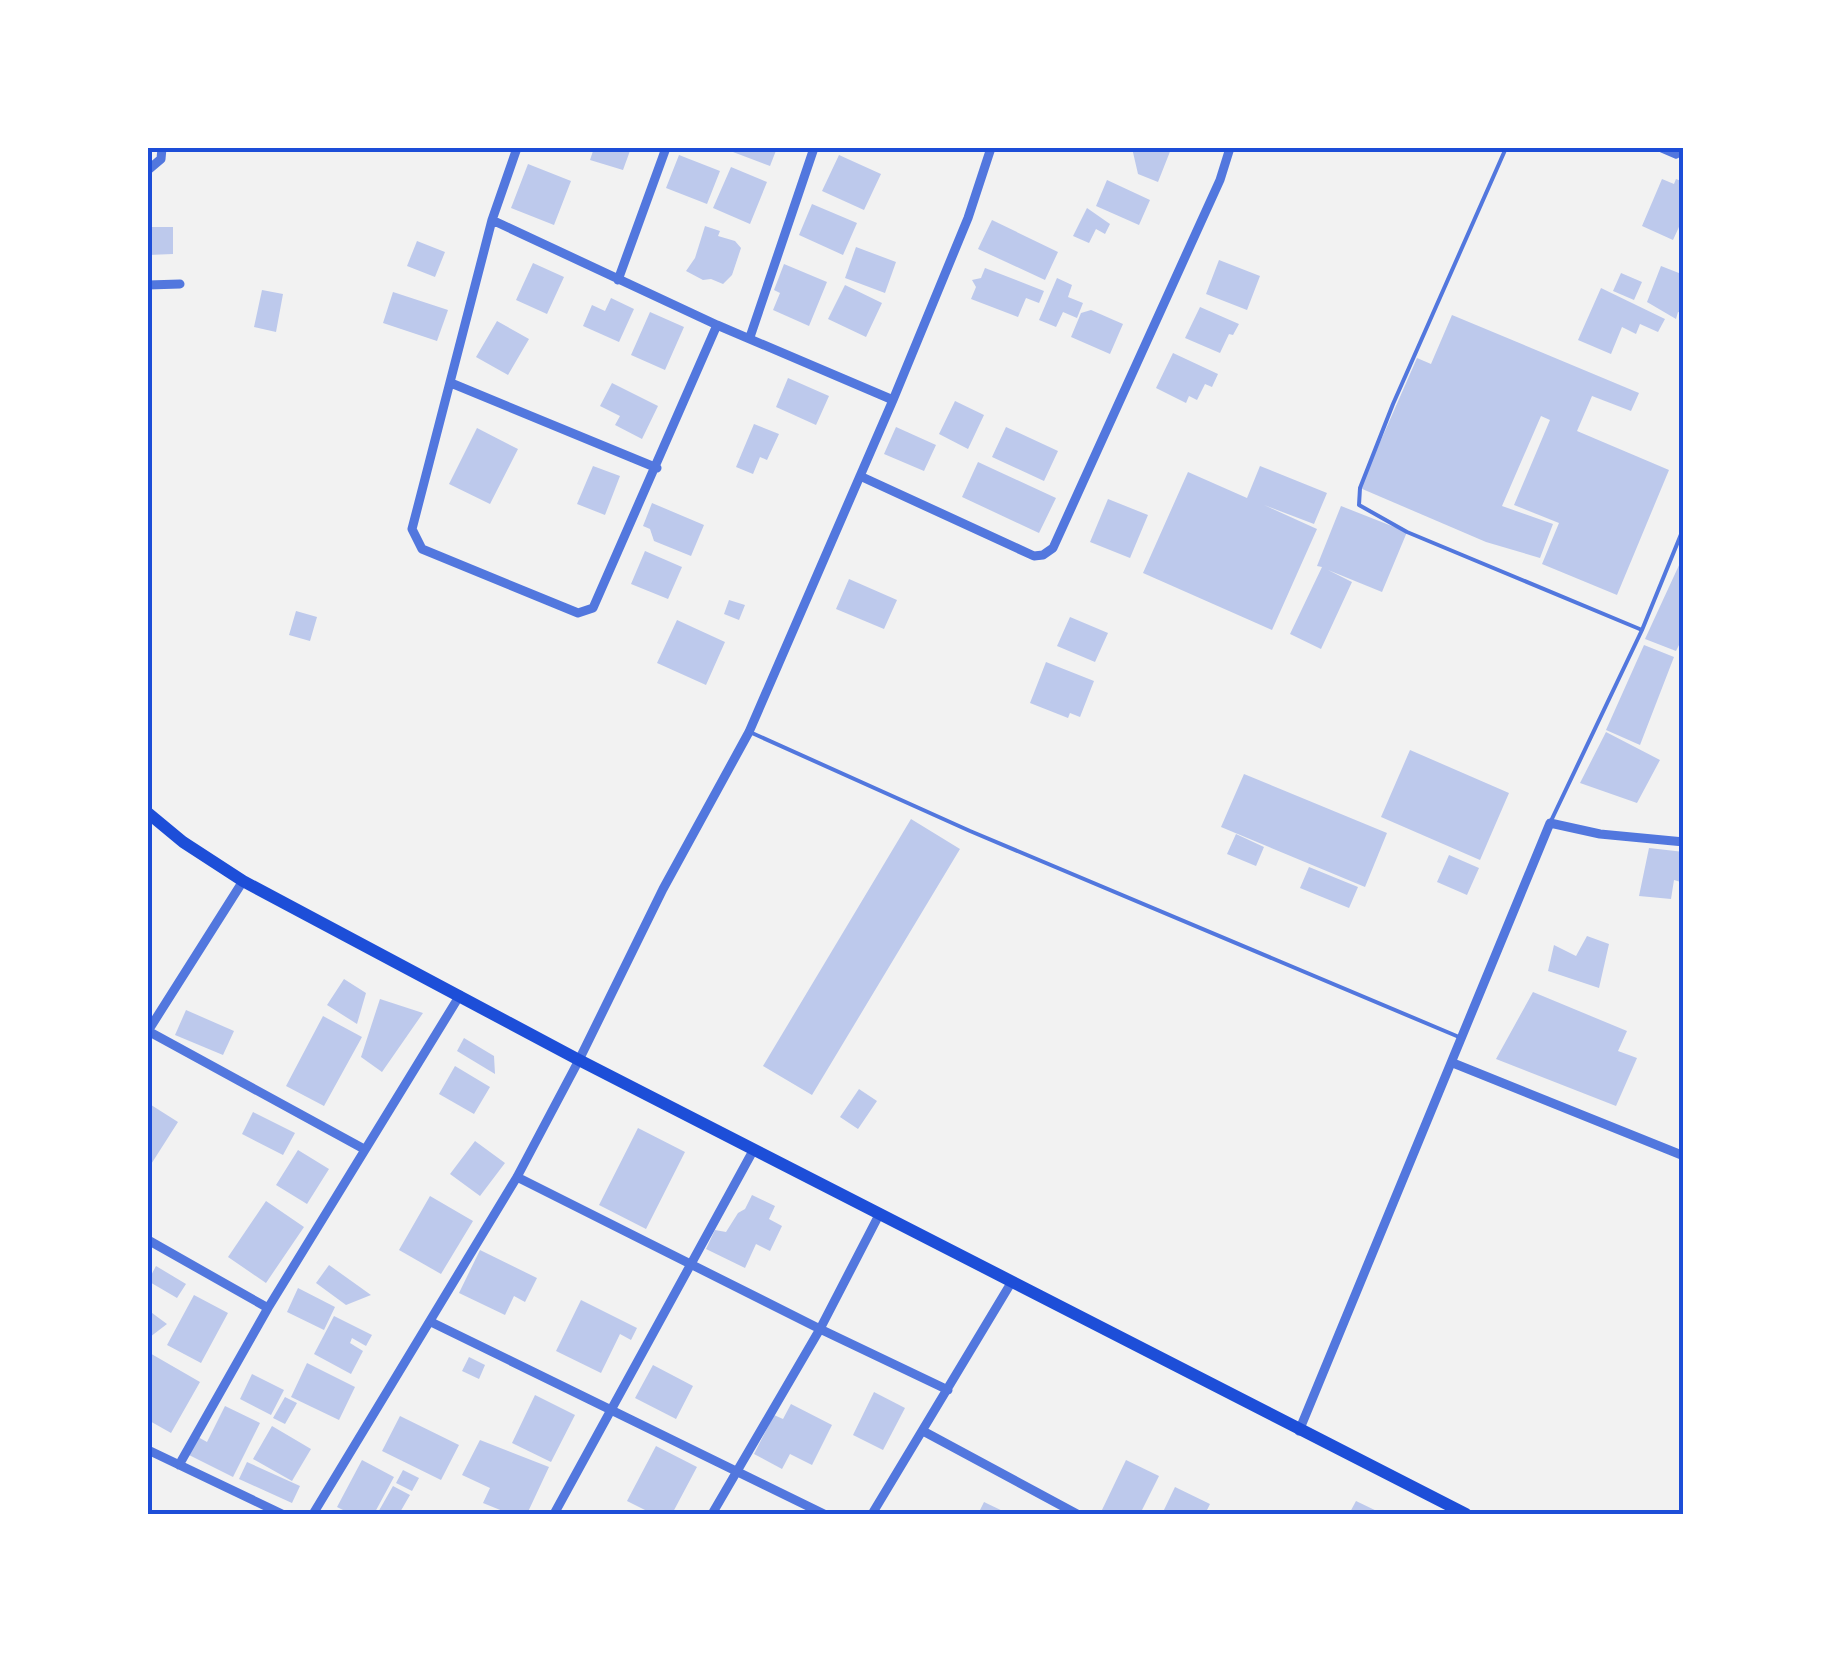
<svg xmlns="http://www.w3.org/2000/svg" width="1831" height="1662" font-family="'IBM Plex Sans',sans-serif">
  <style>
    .building { fill: #bdc9ec }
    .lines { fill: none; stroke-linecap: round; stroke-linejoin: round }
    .service { stroke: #5277de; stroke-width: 4 }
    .minor { stroke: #5277de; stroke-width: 9 }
    .secondary { stroke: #1d4ed8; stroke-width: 12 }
    .neatline { fill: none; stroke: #1d4ed8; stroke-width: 4 }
  </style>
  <rect width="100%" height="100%" fill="#f2f2f2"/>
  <path class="building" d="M594,148H631L623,170L590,160Z
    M735,148H777L770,166L733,152Z
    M1132,148L1171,149L1158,182L1138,174Z
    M679,155L720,171L707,204L666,188Z
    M839,155L881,174L864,210L822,191Z
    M528,164L571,181L554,225L511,208Z
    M731,167L767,182L750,224L713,208Z
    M1662,179L1674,184L1676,179L1684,182V216L1673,240L1642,226Z
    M1107,180L1150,200L1139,225L1096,206Z
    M812,204L857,223L843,255L799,235Z
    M1087,208L1110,224L1105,234L1096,229L1089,243L1073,236Z
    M992,220L1058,252L1045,280L978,249Z
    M705,226L720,231L718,236L735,241L741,248L732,275L723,284L711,279L703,280L686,271L695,258Z
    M148,227H173V254L148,255Z
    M417,241L445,252L435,277L407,266Z
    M856,247L896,262L885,293L845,278Z
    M1219,260L1260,276L1247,310L1206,294Z
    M533,263L564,277L547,314L516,300Z
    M784,264L827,282L809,326L773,310L780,293L774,290Z
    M1661,266L1684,275V314L1678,312L1676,319L1647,302Z
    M985,268L1044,291L1039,303L1026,298L1018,317L971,299L976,287L972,280L981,278Z
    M1621,273L1642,282L1634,300L1613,291Z
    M1057,278L1072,285L1068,297L1083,303L1077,318L1063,312L1056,327L1039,320Z
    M845,285L882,303L866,337L828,319Z
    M1601,288L1665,319L1658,332L1640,324L1636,334L1622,327L1611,354L1578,340Z
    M262,290L283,294L276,332L254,327Z
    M393,292L448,310L437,341L383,323Z
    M611,298L634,309L619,342L583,326L592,305L605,311Z
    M1200,307L1239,324L1233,335L1229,334L1220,353L1185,338Z
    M1091,310L1123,324L1110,354L1071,337L1081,313Z
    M650,312L684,327L665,370L631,355Z
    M1452,315L1639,393L1631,411L1592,396L1577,431L1669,470L1617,595L1542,564L1559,523L1514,505L1550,420L1541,416L1502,506L1553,524L1540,558L1486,542L1360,488L1417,358L1431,364Z
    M497,321L529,339L508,375L476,357Z
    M1173,353L1218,374L1212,387L1205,384L1197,400L1189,396L1186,403L1156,388Z
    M788,378L829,396L816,425L776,407Z
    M612,383L658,406L642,439L615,425L620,416L600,406Z
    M955,401L984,415L968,449L939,434Z
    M754,424L779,434L767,460L760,457L753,474L736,467Z
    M896,427L936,445L924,471L884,454Z
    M1006,427L1058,451L1044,481L992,457Z
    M477,428L518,449L490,504L449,484Z
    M978,462L1056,498L1039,533L962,497Z
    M593,466L620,476L605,515L577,504Z
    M1260,466L1327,493L1314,524L1264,505L1317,529L1272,630L1143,573L1188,472L1247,498Z
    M1108,499L1148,515L1130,558L1090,542Z
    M652,503L704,525L691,556L654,541L650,529L643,526Z
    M1341,506L1407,532L1382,592L1328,570L1352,582L1321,649L1290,634L1322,567L1317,566Z
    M645,551L682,567L668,599L631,584Z
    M1680,563L1684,564V635L1676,651L1645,639Z
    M849,579L897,600L884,629L836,609Z
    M729,600L745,605L739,620L724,614Z
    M296,611L317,617L310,641L289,635Z
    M1070,617L1108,633L1095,662L1057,646Z
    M677,620L725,642L706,685L657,663Z
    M1644,645L1674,657L1640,745L1606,730Z
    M1046,662L1094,681L1080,717L1070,713L1068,718L1030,703Z
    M1606,732L1660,760L1637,803L1580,783Z
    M1410,750L1509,793L1480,860L1381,817Z
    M1244,774L1387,833L1365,887L1221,827Z
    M911,819L960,849L812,1095L763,1066Z
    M1236,834L1264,847L1256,866L1227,854Z
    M1649,848L1684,852V883L1674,880L1671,899L1639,896Z
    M1449,855L1479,868L1467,895L1437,882Z
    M1309,867L1358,887L1349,908L1300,888Z
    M1587,936L1609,944L1599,988L1548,971L1554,945L1576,956Z
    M344,979L366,993L357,1024L327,1005Z
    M1533,992L1627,1031L1618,1051L1637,1058L1616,1106L1496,1059Z
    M380,999L423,1013L382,1072L361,1057Z
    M186,1010L234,1031L223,1055L175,1035Z
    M323,1016L362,1037L324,1106L286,1086Z
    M464,1038L494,1056L495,1074L457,1051Z
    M455,1066L490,1087L474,1114L439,1094Z
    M859,1089L877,1101L858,1129L840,1117Z
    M148,1103L178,1122L148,1169Z
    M253,1112L295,1133L283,1155L242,1134Z
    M638,1128L685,1152L646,1229L599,1205Z
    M475,1141L505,1163L480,1196L450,1174Z
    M298,1150L329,1169L307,1204L276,1185Z
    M752,1195L775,1206L769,1219L782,1226L770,1251L756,1244L745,1268L706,1249L715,1230L726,1232L738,1213L745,1209Z
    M430,1196L473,1221L441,1274L399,1250Z
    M266,1201L304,1227L266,1283L228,1257Z
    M480,1250L537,1278L525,1302L514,1296L505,1315L459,1293Z
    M329,1265L371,1295L346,1305L316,1283Z
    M156,1266L186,1284L177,1298L148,1281Z
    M298,1288L335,1307L324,1330L287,1312Z
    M194,1295L228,1313L201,1363L167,1345Z
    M581,1300L637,1328L631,1340L620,1334L601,1373L556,1351Z
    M148,1310L167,1324L150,1337L148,1336Z
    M334,1316L372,1335L366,1346L352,1338L350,1343L363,1351L351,1374L314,1354Z
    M148,1352L200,1382L171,1433L148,1420Z
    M469,1357L485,1365L479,1379L462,1371Z
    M307,1363L355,1387L339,1420L291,1397Z
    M653,1365L693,1386L676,1419L635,1398Z
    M252,1374L284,1390L271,1415L240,1399Z
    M874,1392L905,1408L883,1450L853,1435Z
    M535,1395L575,1415L551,1462L512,1443Z
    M285,1397L297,1403L285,1424L273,1418Z
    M791,1404L832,1425L812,1465L790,1454L782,1469L754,1454L774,1415L783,1419Z
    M225,1406L260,1423L233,1477L189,1455L198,1437L207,1442Z
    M400,1416L459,1445L441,1480L382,1451Z
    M272,1426L311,1449L292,1481L253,1459Z
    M480,1440L549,1467L527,1514H510L483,1503L490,1488L462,1475Z
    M656,1446L697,1467L672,1514H653L627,1501Z
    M362,1460L394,1477L374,1514H351L337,1507Z
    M1126,1460L1159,1476L1140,1514H1106L1101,1512Z
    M247,1462L300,1486L292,1503L239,1479Z
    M403,1470L419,1478L412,1491L396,1483Z
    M393,1486L410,1495L399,1514H377Z
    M1175,1487L1210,1504L1205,1514H1162Z
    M1356,1501L1383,1514H1349Z
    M984,1502L1009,1514H978Z"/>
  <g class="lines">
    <path class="service" d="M1506,148L1393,404L1360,488L1359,505L1407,532L1642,630
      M752,733L970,831L1459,1037
      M1550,823L1642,630L1684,527"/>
    <path class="minor" d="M517,148L492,220L412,529L422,549L578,613L593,608L717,325
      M1662,148L1676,154L1679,148
      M148,170L161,159L162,148
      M492,220L717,325L893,400
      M618,280L666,148
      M148,285L180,284
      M750,337L814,148
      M451,383L657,468
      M860,476L1034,556L1043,555L1053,548L1220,180L1230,148
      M148,1031L364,1149
      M148,1031L243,881
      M1453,1063L1684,1156
      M517,1177L820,1329L948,1390
      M148,1240L268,1308
      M431,1322L824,1514
      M923,1431L1077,1514
      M1299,1431L1550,823L1600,834L1684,842
      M148,1450L282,1514
      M179,1465L268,1308L460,995
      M313,1514L517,1177L579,1060L663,889L749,732L893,400L968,218L991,148
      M554,1514L754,1149
      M712,1514L820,1329L880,1213
      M872,1514L1011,1283"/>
    <path class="secondary" d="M148,813L183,842L243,881L579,1060L1466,1514"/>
  </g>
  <rect width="1831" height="1662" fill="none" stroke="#ffffff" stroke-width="300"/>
  <rect x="150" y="150" width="1531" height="1362" class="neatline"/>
</svg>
